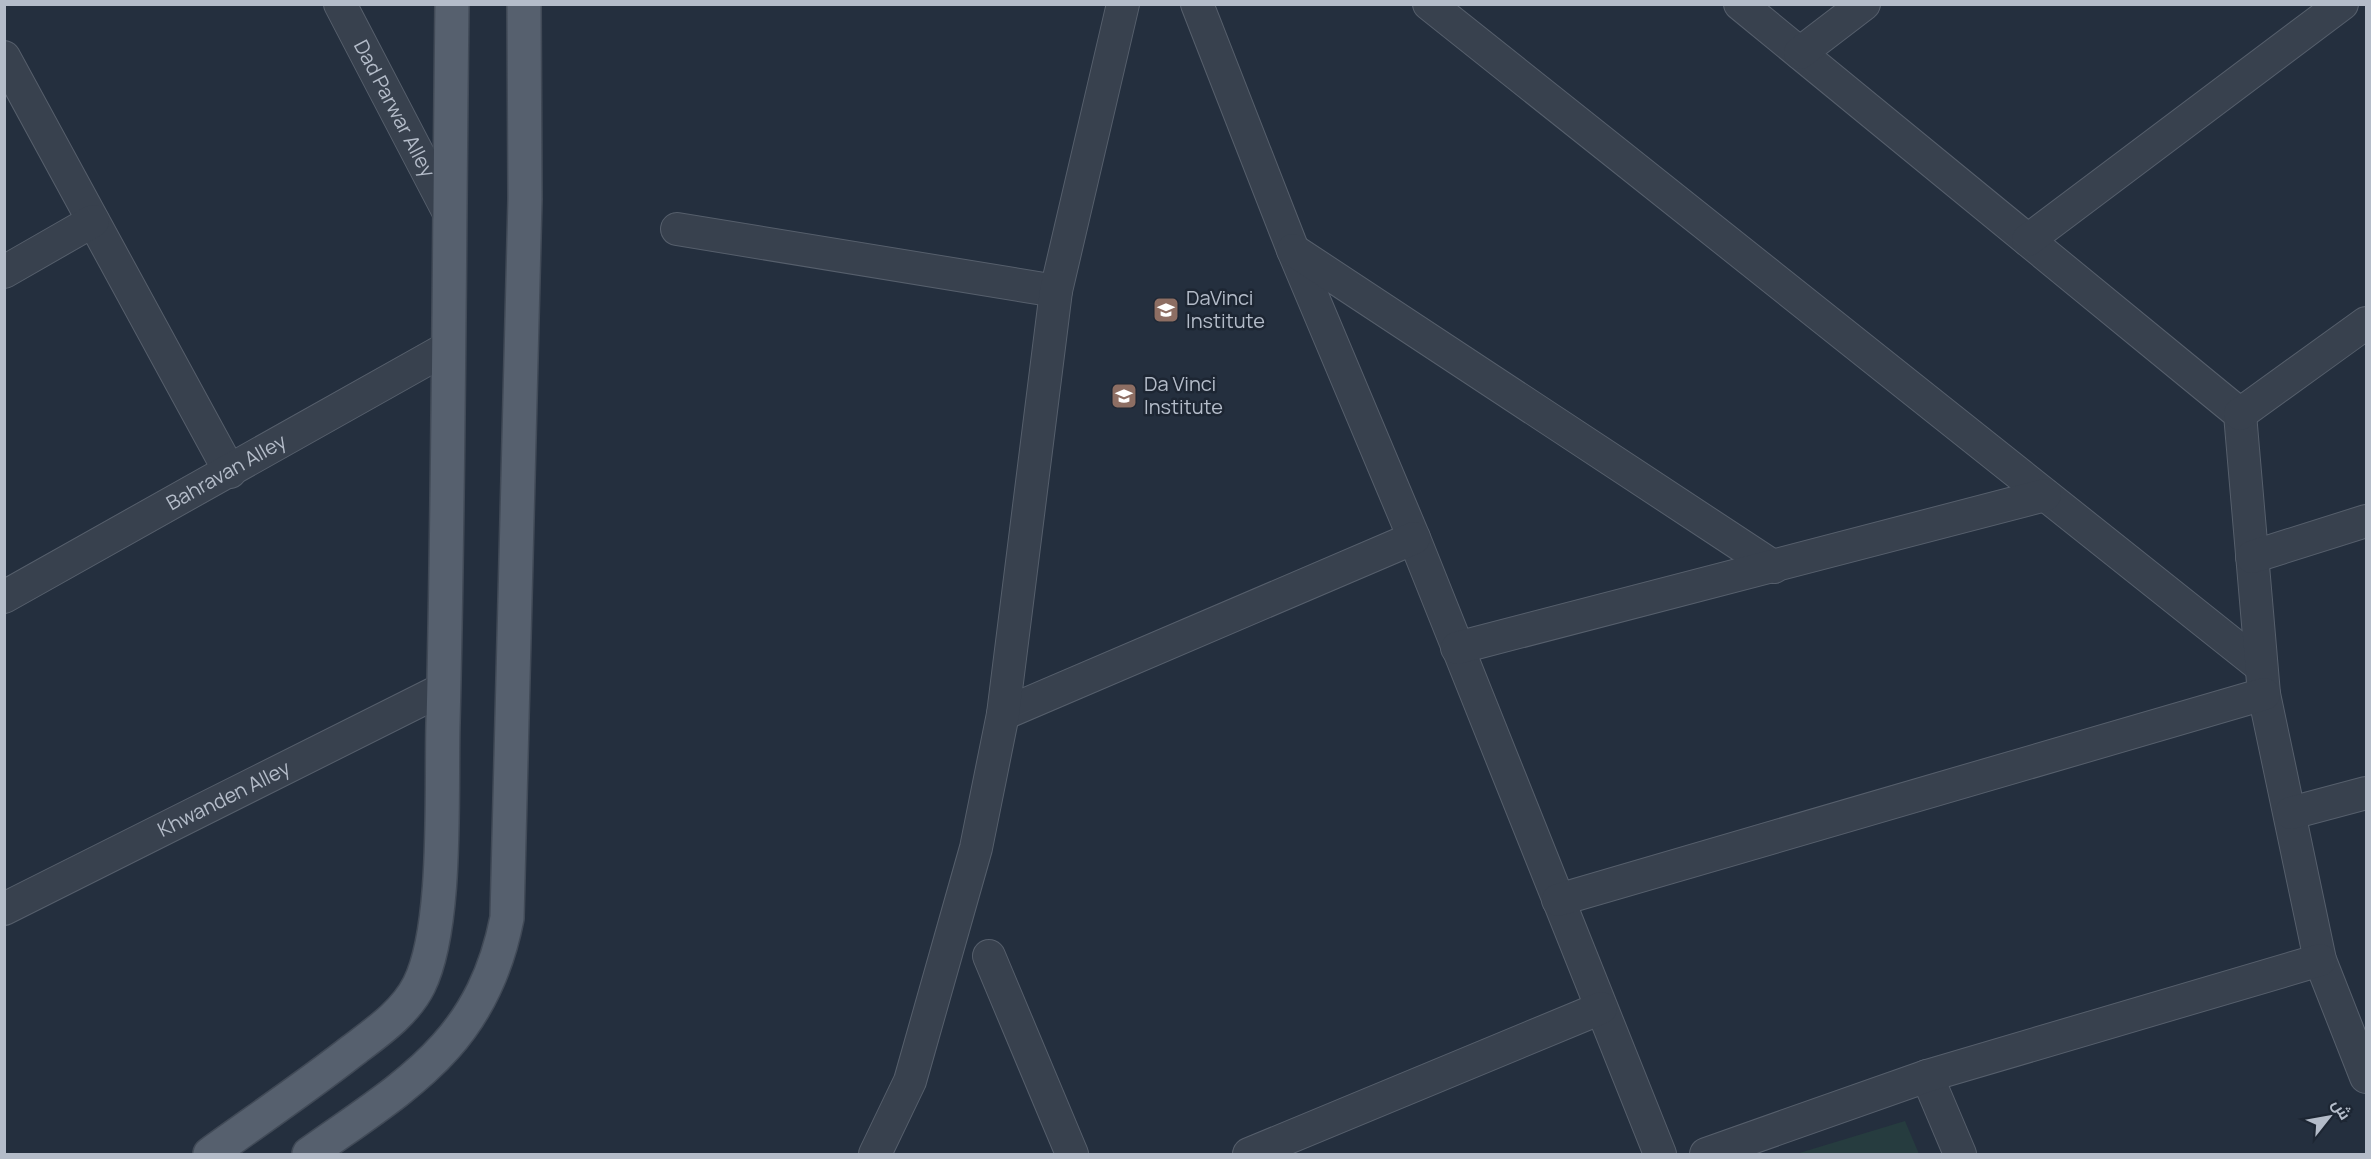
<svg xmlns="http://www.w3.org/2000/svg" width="2371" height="1159" font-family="Manrope,Cairo,sans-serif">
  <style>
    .green { fill: #263c3f }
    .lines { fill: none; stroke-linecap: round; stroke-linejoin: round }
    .minor-casing { stroke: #565f6c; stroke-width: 34 }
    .primary-casing { stroke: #414a57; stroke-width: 36 }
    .minor { stroke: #38414e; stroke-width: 32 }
    .primary { stroke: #56606e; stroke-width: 33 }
    .labels { text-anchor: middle; stroke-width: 5; stroke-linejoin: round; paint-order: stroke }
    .street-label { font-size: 20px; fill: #b4bcc9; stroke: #1d2633 }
    .poi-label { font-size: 20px; fill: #b4bcc9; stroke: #1d2633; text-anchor: start }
  </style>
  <rect width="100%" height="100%" fill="#242f3e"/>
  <path class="green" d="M1905,1121L1919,1154H1796Z"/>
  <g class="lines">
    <g class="minor-casing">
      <g id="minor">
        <path id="s1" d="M340,4L450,215"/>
        <path d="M1197,4L1293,250L1414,538L1660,1154"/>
        <path d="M1429,4L2259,665"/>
        <path d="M1740,4L2240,414L2264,694L2320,960L2366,1077"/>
        <path d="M1800,53L1864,4"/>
        <path d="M4,57L230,472"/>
        <path d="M677,229L1056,291"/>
        <path d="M2028,240L2342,4"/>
        <path d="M1293,250L1774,567"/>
        <path d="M4,272L93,221"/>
        <path d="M2240,414L2366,323"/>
        <path d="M2252,557L2366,521"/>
        <path id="s2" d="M4,597L449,347"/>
        <path d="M1457,648L2045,495"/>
        <path d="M1003,714L1414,538"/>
        <path d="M2291,813L2366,793"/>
        <path d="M1558,900L2264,694"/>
        <path id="s3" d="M4,909L443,689"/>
        <path d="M989,956L1072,1154"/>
        <path d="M1927,1076L1960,1154"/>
        <path d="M875,1154L910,1081L976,848L1003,714L1056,291L1123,4"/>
        <path d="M1249,1154L1601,1008"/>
        <path d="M1706,1154L1927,1076L2320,960"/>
      </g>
    </g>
    <g class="primary-casing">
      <path id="primary" d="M210,1154C257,1120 306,1087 352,1051C377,1032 405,1013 419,985C448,927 441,791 443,723C449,483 449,244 452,4
        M309,1154C406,1085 482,1045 507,918L525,199L524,4"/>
    </g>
    <use href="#minor" class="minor"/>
    <use href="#primary" class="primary"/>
  </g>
  <defs>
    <g id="university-square" transform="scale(1.35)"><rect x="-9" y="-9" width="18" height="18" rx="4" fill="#8d6e63" stroke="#1d2633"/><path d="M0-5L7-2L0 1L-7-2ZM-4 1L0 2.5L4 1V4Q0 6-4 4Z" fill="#fff"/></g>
  </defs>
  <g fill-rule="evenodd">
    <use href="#university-square" x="1166" y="310"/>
    <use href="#university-square" x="1124" y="396"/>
  </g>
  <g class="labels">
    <g class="street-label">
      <text dy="7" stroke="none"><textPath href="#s1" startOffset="118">Dad Parwar Alley</textPath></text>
      <text dy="7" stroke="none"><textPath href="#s2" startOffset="255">Bahravan Alley</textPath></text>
      <text dy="7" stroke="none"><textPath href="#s3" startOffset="246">Khwanden Alley</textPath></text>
    </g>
    <g class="poi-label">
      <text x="1186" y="305">DaVinci<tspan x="1186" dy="23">Institute</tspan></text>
      <text x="1144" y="391">Da Vinci<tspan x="1144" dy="23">Institute</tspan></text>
    </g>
  </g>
  <rect width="2371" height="1159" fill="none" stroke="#b4bcc9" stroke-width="12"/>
  <g transform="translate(2329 1117) rotate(59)" stroke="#1d2633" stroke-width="4.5" paint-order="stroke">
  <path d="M0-4.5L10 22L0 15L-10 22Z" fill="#b4bcc9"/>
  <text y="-9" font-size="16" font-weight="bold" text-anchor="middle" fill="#b4bcc9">ش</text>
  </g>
</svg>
